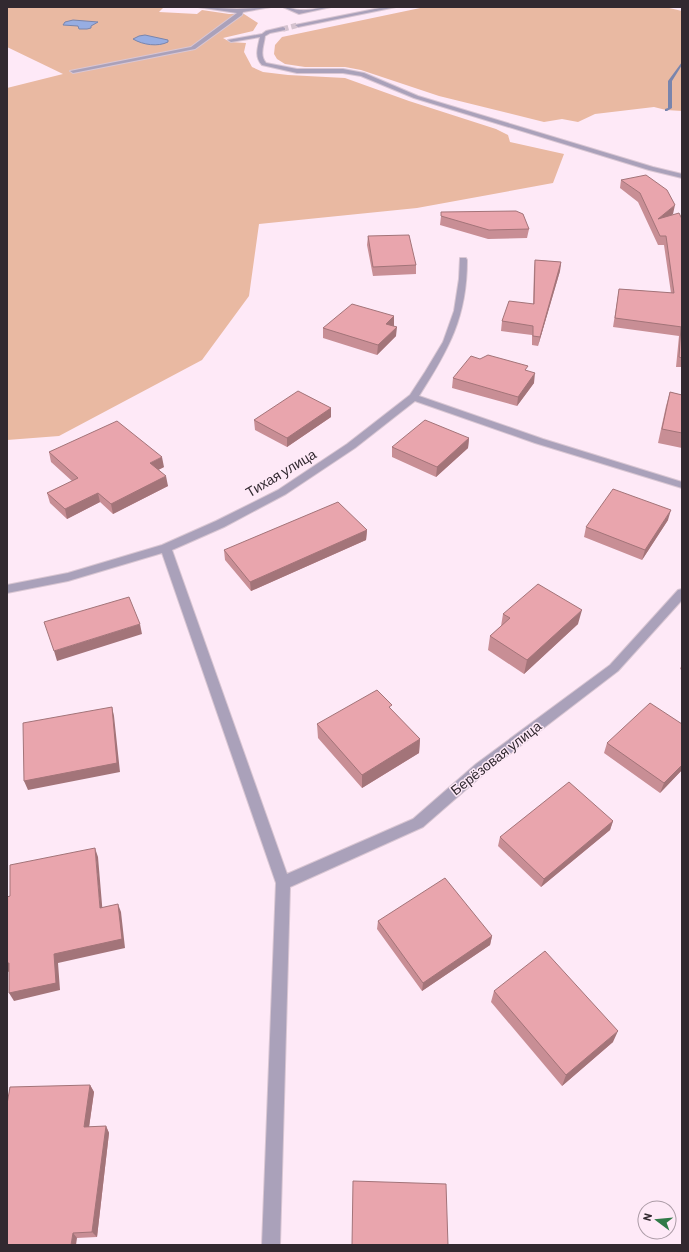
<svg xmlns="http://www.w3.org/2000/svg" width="689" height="1252" font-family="Barlow,sans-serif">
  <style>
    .green { fill: #e9b9a2 }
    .water { fill: #97ade2; stroke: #7985ad }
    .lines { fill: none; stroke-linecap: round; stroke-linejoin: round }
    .stream { fill: #7985ad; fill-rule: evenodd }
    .minor-tunnel { stroke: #d5c3cf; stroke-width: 5.5; stroke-dasharray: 5.5 3; stroke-linecap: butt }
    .minor-casing { stroke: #d9c6d3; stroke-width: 2 }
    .minor { fill: #aaa1ba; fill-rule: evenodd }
    .wall { fill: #c88e95 }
    .shaded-wall { fill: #a37479 }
    .building { fill: #e9a5ad; stroke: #a37479 }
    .labels { text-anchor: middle; stroke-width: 3; stroke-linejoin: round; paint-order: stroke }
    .street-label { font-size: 14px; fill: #322930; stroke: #fee9f7 }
  </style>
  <rect width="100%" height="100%" fill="#fee9f7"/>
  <path class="green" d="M7,7H163V8L159,12L197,14L202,10L229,14H244L258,23L253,31L223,38L230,42L246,43L244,52L252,67L263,72L288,75L345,78L409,101L496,129L508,135L510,142L564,154L553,183L417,208L259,224L249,296L202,360L59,436L7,440V88L63,74L7,47Z
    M425,7H665L682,11V111L666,110L654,107L595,114L578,122L562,119L544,122L439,96L361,70L345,67H305L285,64L277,59L274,54L275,45L282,37Z"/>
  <path class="water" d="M73,20L98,22L91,26V28L87,29H79L78,26L63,25L65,22Z
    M145,35L168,40V42C158,47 143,45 133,39L139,36Z"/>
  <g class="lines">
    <path class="stream" d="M682,62V65L672,81V108L667,111H665V109L668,108V81Z"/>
    <path class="minor-tunnel" d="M283,29L298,25"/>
    <g class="minor-casing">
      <path id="minor" d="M198,7L237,9L271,7L243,12L242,15L195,49L73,73L70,71L191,47L237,13Z
        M283,7C290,7 294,10 300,10C310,11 320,7 331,7L299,14Z
        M385,7H396L298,27L295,25Z
        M283,27L285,28V30L270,33L265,36C264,45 259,55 266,63L297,69H343L364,73L418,96L653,167L682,174V178L649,170L414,98L361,76L343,73H297L262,65C254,57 258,47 260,37L231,42L228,40L262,34L266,31Z
        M460,258H466L467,260C467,317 449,349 419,396L543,439L682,482V488L535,443L415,401L355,448L286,494L224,527L172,550L287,874L413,819L476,764L610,665L678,590L682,589V600L618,671L486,772L423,827L290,887L280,1245H262L276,883L162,553L68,581L7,593V585L68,573L162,545L216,521L278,490L347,444L410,395L425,372L443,342L454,311L459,279Z"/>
    </g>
    <use href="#minor" class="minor"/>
  </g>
  <path class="wall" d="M621,180L673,214L671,215L682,219V367H676L679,336L613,327L619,289L671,293L664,245H658L638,202L620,188Z
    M441,216L529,229L527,238L488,239L440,225Z
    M368,236L416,265V274L373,276L367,245Z
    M535,260L561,262L560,271L538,346L532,345V335L501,331L502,321L533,304L534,269Z
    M393,326L396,336L377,355L323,338V328Z
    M527,371L534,383L517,406L452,388L453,378Z
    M670,392L682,395V448L658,443L666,406Z
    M331,408V417L287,447L255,430L254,420Z
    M469,438L468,448L436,477L392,457V447Z
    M49,452L164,467L158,470L168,486L113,514L100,502L67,519L50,503L47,493L72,481L51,462Z
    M668,520L642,560L584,537L586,527Z
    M367,530L366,540L251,591L225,560L224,550Z
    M503,614L578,624L524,674L488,650L490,636L501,626Z
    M682,664V670L680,669Z
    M391,710L420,739L419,753L362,788L318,738L317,724Z
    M682,724V770L660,793L604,753L607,743Z
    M613,821L610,830L541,887L498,846L500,837Z
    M378,921L492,936L490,945L422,991L377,929Z
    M494,991L613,1042L562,1086L491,1002Z
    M90,1085L94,1092L89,1127L106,1126L109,1133L97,1237L77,1238L7,1245Z"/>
  <path class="shaded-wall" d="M675,205L673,214L656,227L658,219Z
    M561,262L560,271L538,346L540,337Z
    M394,316V326L386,333V324Z
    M397,327L396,336L377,355L378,345Z
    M535,373L534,383L517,406L518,397Z
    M331,408V417L287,447V438Z
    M469,438L468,448L436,477L437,467Z
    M162,457L164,467L152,473L150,463Z
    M166,476L168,486L113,514L111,504Z
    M98,493L100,502L67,519L65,509Z
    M671,510L668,520L642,560L645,550Z
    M367,530L366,540L251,591L250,582Z
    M582,610L578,624L524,674L527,660Z
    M140,624L142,634L57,661L54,651Z
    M112,707L114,716L120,772L28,790L24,781Z
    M420,739L419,753L362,788V775Z
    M682,765V770L660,793L664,783Z
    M613,821L610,830L541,887L544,879Z
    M95,848L98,857L103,916L100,908Z
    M118,904L121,912L125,948L58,963L60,990L14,1001L9,993L54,954Z
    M492,936L490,945L422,991L423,983Z
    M7,963H9L13,971L7,972Z
    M618,1031L613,1042L562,1086L566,1075Z
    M90,1085L94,1092L88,1134L84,1127Z
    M106,1126L109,1133L97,1237L92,1232Z
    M73,1233L77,1238L76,1245H71Z"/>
  <path class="building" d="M646,175L667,190L675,205L658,219L679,213L682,219V327L615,318L619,289L674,293L666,236H660L640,193L621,180Z
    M516,211L523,214L529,229L489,230L441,216V212Z
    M409,235L416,265L373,267L368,236Z
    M535,260L561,262L540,337L533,336V326L502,321L509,301L534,304Z
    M352,304L394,316L386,324L397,327L378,345L323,328Z
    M681,327H682V358L679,357Z
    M488,355L528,366L525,370L535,373L518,397L453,378L471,356L480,359Z
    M298,391L331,408L287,438L254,420Z
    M670,392L682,395V433L662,429Z
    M425,420L469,438L437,467L392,447Z
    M117,421L162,457L150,463L166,476L111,504L98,493L65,509L47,493L78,478L49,452Z
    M613,489L671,510L645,550L586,527Z
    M338,502L367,530L250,582L224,550Z
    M538,584L582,610L527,660L490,636L510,618L503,614Z
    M129,597L140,624L54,651L44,622Z
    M377,690L392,705L389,707L420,739L362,775L317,724Z
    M650,703L682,724V765L664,783L607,743Z
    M112,707L117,763L24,781L23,723Z
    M569,782L613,821L544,879L500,837Z
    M95,848L100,908L118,904L122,939L54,954L56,983L9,993V963H7V897L10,896V865Z
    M445,878L492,936L423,983L378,921Z
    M545,951L618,1031L566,1075L494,991Z
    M90,1085L84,1127L106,1126L92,1232L73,1233L71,1245H7V1104L10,1087Z
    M353,1181L446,1184L448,1245H352Z"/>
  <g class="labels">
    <g class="street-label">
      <text transform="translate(281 473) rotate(-31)" y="5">Тихая улица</text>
      <text transform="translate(496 758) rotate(-38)" y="5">Берёзовая улица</text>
    </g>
  </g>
  <rect width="689" height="1252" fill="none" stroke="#322930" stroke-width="16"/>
  <g transform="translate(657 1220) rotate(286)"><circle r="19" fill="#fee9f7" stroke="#ac9ca7"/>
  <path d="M0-3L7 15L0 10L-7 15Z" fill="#307a48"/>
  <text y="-6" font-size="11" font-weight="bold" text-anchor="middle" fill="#322930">N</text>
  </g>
</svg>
